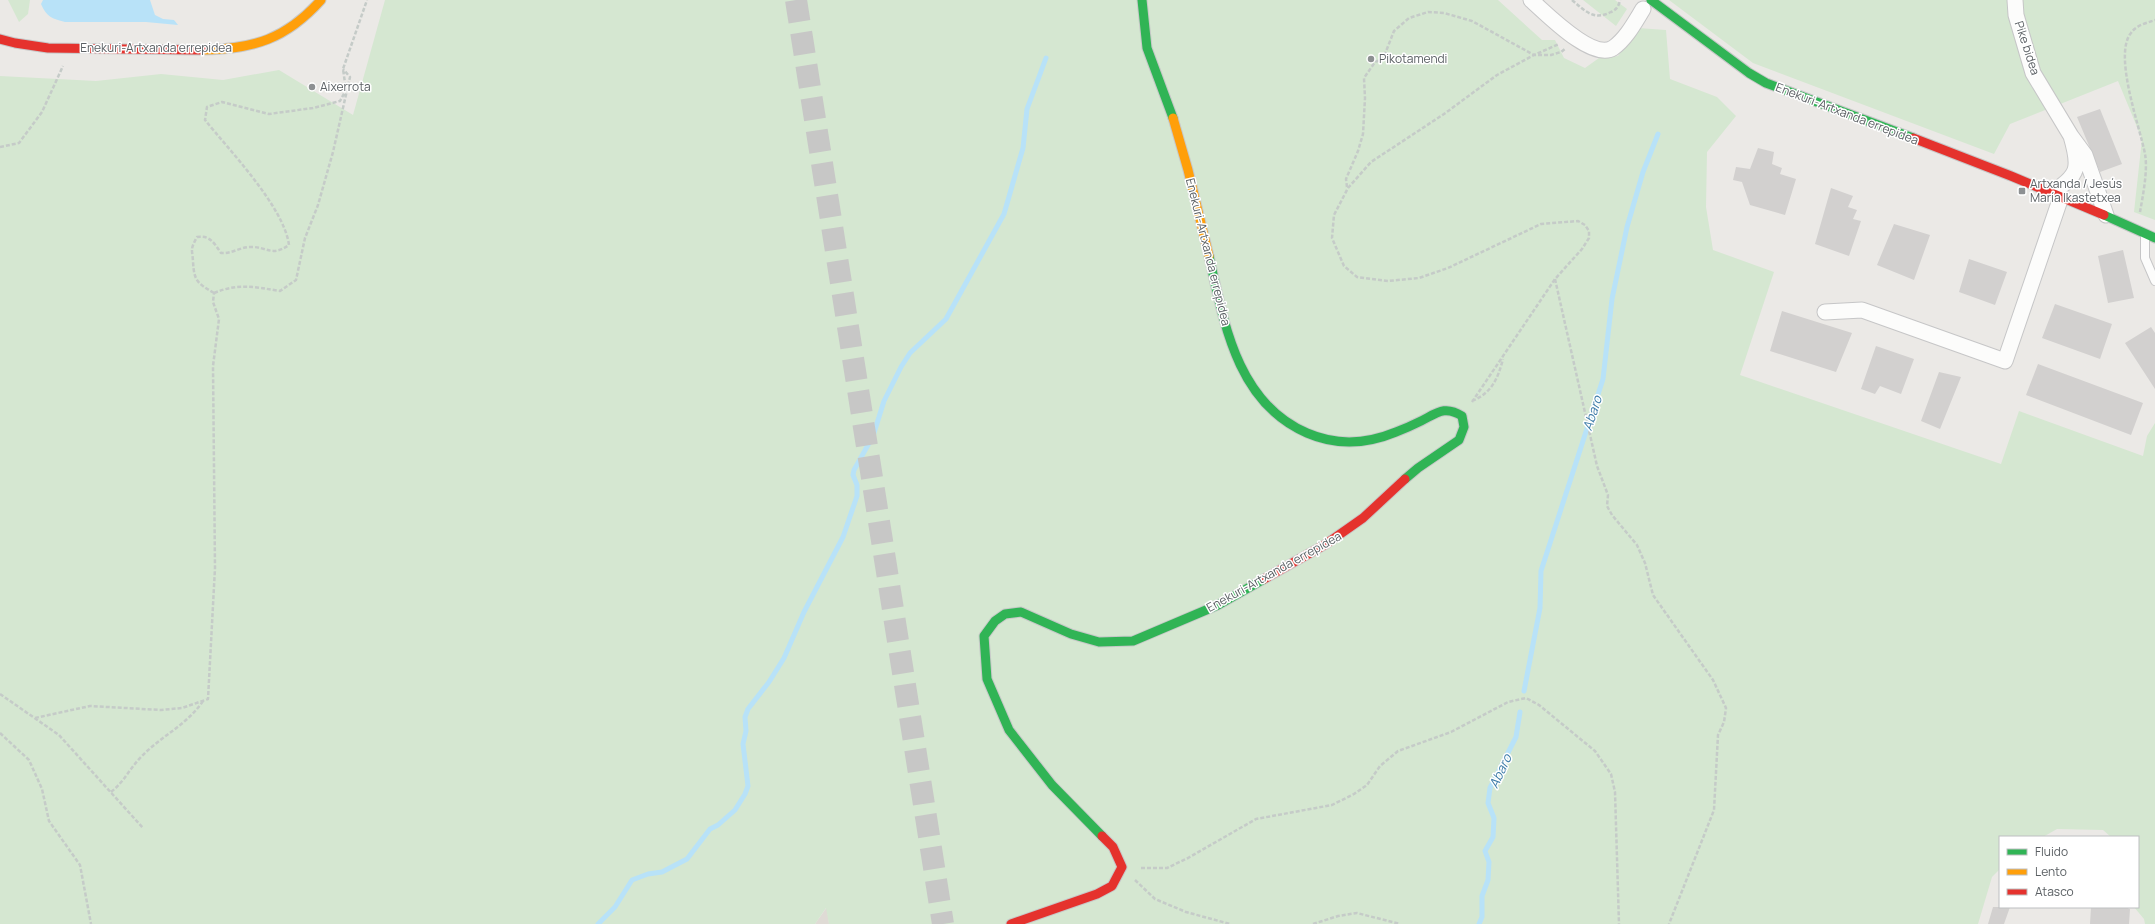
<svg xmlns="http://www.w3.org/2000/svg" width="2155" height="924" font-family="Manrope,sans-serif">
  <style>
    .education { fill: #dfdbd5 }
    .green { fill: #d5e7d1 }
    .water { fill: #b8e2f8 }
    .lines { fill: none; stroke-linecap: round; stroke-linejoin: round }
    .stream { stroke: #b8e2f8; stroke-width: 5 }
    .building { fill: #d2d0cf }
    .highway-tunnel { stroke: #c7c7c6; stroke-width: 22; stroke-dasharray: 22 11; stroke-linecap: butt }
    .lane-casing { stroke: #c6c6c7; stroke-width: 10 }
    .street-casing { stroke: #c6c6c7; stroke-width: 17 }
    .fast-casing { stroke: #c7c8c8; stroke-width: 11 }
    .slow-casing { stroke: #c7c8c8; stroke-width: 11 }
    .jam-casing { stroke: #c7c8c8; stroke-width: 11 }
    .path { stroke: #c5cbc8; stroke-width: 2.5; stroke-dasharray: 4 2; stroke-linecap: butt }
    .lane { stroke: #fcfcfb; stroke-width: 8 }
    .street { stroke: #fcfcfb; stroke-width: 15 }
    .fast { stroke: #30b455; stroke-width: 9 }
    .slow { stroke: #ff9f0a; stroke-width: 9 }
    .jam { stroke: #e5322d; stroke-width: 9 }
    .poi-dot { fill: #8d9092; stroke: #fff; stroke-width: 1.5 }
    .labels { text-anchor: middle; stroke-width: 3; stroke-linejoin: round; paint-order: stroke }
    .street-label { font-size: 12px; fill: #5b6064; stroke: #fff }
    .poi-label { font-size: 12px; fill: #5b6064; stroke: #fff; text-anchor: start }
    .water-label { font-size: 13px; font-style: italic; fill: #3c7ba8; stroke: #fff }
  </style>
  <rect width="100%" height="100%" fill="#ebe9e6"/>
  <path class="education" d="M827,907L829,924H815Z"/>
  <path class="green" d="M8,0H30L28,14L19,22Z
    M385,0H1498L1542,40H1555L1564,58L1585,68L1599,58L1618,56L1638,28L1666,30L1670,79L1717,97L1736,116L1707,152L1706,207L1713,250L1774,272L1740,375L2001,464L2019,411L2143,456L2147,436L2155,423V924H2145L2144,919L2134,907H2138V837H2111L2103,830L2057,829L2043,837H2000V869L1992,877L1978,924H829L826,908L815,924H0V76L96,81L161,74L223,80L279,70L353,115Z
    M1583,0H1615L1627,9L1616,26Z
    M1669,0H2155V220L2134,212L2142,139L2118,81L2010,124L1994,154L1753,63Z"/>
  <path class="water" d="M43,0H150L155,15L163,19L174,20L178,25L146,22H65C52,19 46,16 41,4Z"/>
  <g class="lines">
    <path class="stream" d="M1524,691L1540,608L1541,571L1603,379L1612,299L1627,227L1643,172L1658,134
      M598,924L615,907L632,880L648,874L662,872L687,859L710,829L718,825L735,810L745,794L748,786L743,744L746,731L745,717L748,709L769,682L784,658L804,612L843,537L857,496V485L853,475L854,470L873,436L884,401L901,367L910,353L946,319L1004,214L1023,148L1027,109L1046,58
      M1479,924L1482,917V896L1488,880L1489,862L1485,851L1493,837L1494,818L1488,803L1490,788L1516,737L1520,712"/>
  </g>
  <path class="building" d="M2100,109L2122,164L2100,172L2077,117Z
    M1758,148L1774,152L1772,164L1782,168L1780,174L1796,179L1785,215L1750,205L1742,182L1733,180L1736,167L1750,169Z
    M1831,188L1853,196L1848,207L1857,210L1853,219L1861,221L1849,256L1815,244Z
    M1894,224L1930,235L1914,280L1877,265Z
    M2123,250L2134,298L2108,303L2098,256Z
    M1969,259L2007,272L1995,305L1959,292Z
    M2055,304L2112,324L2100,359L2042,338Z
    M1782,311L1852,333L1836,372L1770,351Z
    M2151,327L2155,333V389L2125,343Z
    M1876,346L1914,359L1901,394L1880,386L1875,394L1861,389Z
    M2038,364L2143,403L2131,435L2026,395Z
    M1939,372L1961,377L1940,429L1921,421Z
    M1993,907H2010L2004,924H1988Z
    M2091,907H2125L2130,909L2129,924H2090Z"/>
  <g class="lines">
    <path class="highway-tunnel" d="M796,0L943,924"/>
    <g class="lane-casing">
      <path id="lane" d="M2145,236V258L2155,281"/>
    </g>
    <g class="street-casing">
      <path id="street" d="M1531,0C1546,13 1592,61 1613,48C1626,39 1635,22 1643,9
        M2015,0L2016,15L2033,73L2071,136
        M2051,193C2080,175 2080,167 2071,136L2085,155L2106,215
        M1825,312L1862,310L2005,361L2061,197"/>
    </g>
    <g class="fast-casing">
      <path id="fast" d="M1142,0L1147,48L1173,118
        M1651,0L1749,73L1766,83L1913,138
        M2104,215L2155,238
        M1209,256C1224,323 1237,403 1307,433C1337,446 1367,444 1396,432C1404,429 1413,425 1421,421C1437,413 1445,405 1462,416L1464,427L1459,440L1418,468L1405,479
        M1102,836L1052,785L1009,730L987,679L984,636L995,621L1005,614L1021,612L1071,634L1099,642L1133,641L1218,605L1264,579"/>
    </g>
    <g class="slow-casing">
      <path id="slow" d="M202,50C254,49 286,39 321,0
        M1173,118L1188,170L1209,256"/>
    </g>
    <g class="jam-casing">
      <path id="jam" d="M0,39L15,43L48,48L202,50
        M1913,138L2011,176L2104,215
        M1264,579L1326,544L1363,518L1405,479
        M1011,924L1097,894L1112,886L1122,867L1113,847L1102,836"/>
    </g>
    <path class="path" d="M1572,0C1585,11 1594,21 1611,12C1616,10 1619,6 1620,0
      M0,147L19,143L42,112L63,66
      M1347,187L1346,179L1358,151L1363,134L1365,98L1364,78L1375,62L1383,59L1394,31L1409,18L1428,12L1444,13L1472,21L1534,55H1551L1561,52L1566,48
      M2140,212C2143,195 2148,170 2145,154C2140,127 2113,55 2131,33C2136,25 2147,23 2155,20
      M1555,279L1597,466L1608,495L1607,506L1612,515L1637,545L1645,563L1653,595L1713,680L1726,708L1724,722L1718,735L1714,810L1669,924
      M214,293C197,283 194,281 193,261C192,248 190,250 197,237C210,235 214,243 221,253C232,254 242,246 252,247C268,247 271,257 289,245C284,207 230,151 205,120L207,107L222,102L269,114L313,108L340,101L346,90L343,69L367,0
      M214,293C238,283 255,287 280,291L296,280L305,238L318,205L333,152L350,77L343,69
      M1472,401C1492,393 1498,378 1503,359
      M1472,402L1555,279L1582,249L1589,238V231L1585,225L1578,221L1541,224L1448,268L1419,278L1388,281L1357,277L1344,266L1332,238L1334,215L1348,188L1371,162L1444,114L1497,75L1534,55L1559,44
      M0,694L59,735L143,828
      M35,718L90,706L161,710L182,708L208,699L215,568L213,366L219,319L213,302L214,293
      M0,733L29,760L42,789L49,821L80,865L91,924
      M111,792C124,782 130,768 141,757C161,736 187,725 203,701
      M1141,868H1167L1188,858L1256,819L1332,805L1354,794L1367,785L1380,766L1398,751L1451,732L1508,702L1526,698L1539,705L1595,751L1611,774L1615,792L1619,924
      M1135,880L1155,899L1186,912L1230,924
      M1313,924L1338,916L1357,913L1400,924"/>
    <use href="#lane" class="lane"/>
    <use href="#street" class="street"/>
    <use href="#fast" class="fast"/>
    <use href="#slow" class="slow"/>
    <use href="#jam" class="jam"/>
  </g>
  <g class="poi-dot">
    <circle cx="1371" cy="59" r="4"/>
    <circle cx="312" cy="87" r="4"/>
    <rect x="2018" y="187" width="8" height="8" rx="2"/>
  </g>
  <g class="labels">
    <g class="street-label">
      <text x="156" y="52">Enekuri-Artxanda errepidea</text>
      <text transform="translate(2027 48) rotate(72)" y="4">Pike bidea</text>
      <text transform="translate(1847 114) rotate(21)" y="4">Enekuri-Artxanda errepidea</text>
      <text transform="translate(1208 252) rotate(76)" y="4">Enekuri-Artxanda errepidea</text>
      <text transform="translate(1274 572) rotate(-29)" y="4">Enekuri-Artxanda errepidea</text>
    </g>
    <g class="poi-label">
      <text x="1379" y="63">Pikotamendi</text>
      <text x="320" y="91">Aixerrota</text>
      <text x="2030" y="188">Artxanda / Jesús<tspan x="2030" dy="14">María Ikastetxea</tspan></text>
    </g>
    <g class="water-label">
      <text transform="translate(1592 413) rotate(-72)" y="5">Abaro</text>
      <text transform="translate(1500 771) rotate(-65)" y="5">Abaro</text>
    </g>
  </g>
  <rect x="1999" y="836" width="140" height="72" fill="#ffffff" stroke="#bdbfc1"/>
  <rect x="2007" y="849" width="20" height="6" fill="#30b455" stroke="#bdbfc1"/>
  <text x="2035" y="856" font-size="12" fill="#5b6064">Fluido</text>
  <rect x="2007" y="869" width="20" height="6" fill="#ff9f0a" stroke="#bdbfc1"/>
  <text x="2035" y="876" font-size="12" fill="#5b6064">Lento</text>
  <rect x="2007" y="889" width="20" height="6" fill="#e5322d" stroke="#bdbfc1"/>
  <text x="2035" y="896" font-size="12" fill="#5b6064">Atasco</text>
</svg>
